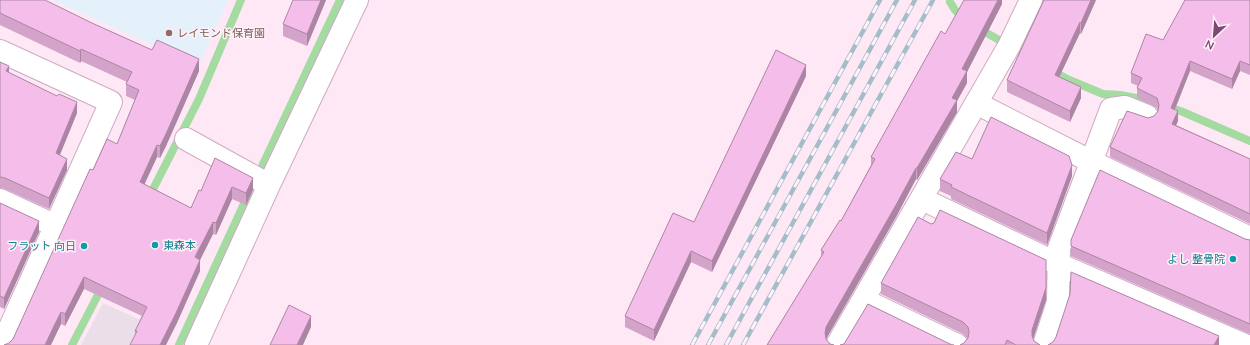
<svg xmlns="http://www.w3.org/2000/svg" width="1250" height="345" font-family="'Nunito Sans','Noto Sans JP',sans-serif">
  <style>
    .industrial { fill: #ecdee9 }
    .education { fill: #e4f1fa }
    .lines { fill: none; stroke-linecap: round; stroke-linejoin: round }
    .stream { stroke: #a3dba0; stroke-width: 8 }
    .minor-casing { stroke: #ceaac6; stroke-width: 24 }
    .minor { stroke: #fff; stroke-width: 22 }
    .rail-casing { stroke: #a4bdc9; stroke-width: 4.5 }
    .rail { stroke: #fff0f9; stroke-width: 3; stroke-dasharray: 9; stroke-linecap: butt }
    .wall { fill: #d3a3c9 }
    .shaded-wall { fill: #ac85a4 }
    .building { fill: #f5beea; stroke: #ac85a4 }
    .education-dot { fill: #8d6e63; stroke: #fff0f9; stroke-width: 1.5 }
    .culture-dot { fill: #0f9aa8; stroke: #fff0f9; stroke-width: 1.5 }
    .labels { text-anchor: middle; stroke-width: 3; stroke-linejoin: round; paint-order: stroke }
    .education-label { font-size: 11px; fill: #785e54; stroke: #fff0f9; text-anchor: start }
    .culture-label { font-size: 11px; fill: #0d838f; stroke: #fff0f9; text-anchor: end }
  </style>
  <rect width="100%" height="100%" fill="#fee8f5"/>
  <path class="industrial" d="M103,303L143,321L130,345H81Z"/>
  <path class="education" d="M52,0H228L199,65Z"/>
  <g class="lines">
    <path class="stream" d="M950,2L955,10L965,20
      M978,28L1029,57
      M1051,70L1067,79L1103,94L1120,95L1147,100
      M1166,106L1183,112L1250,141
      M257,177L340,0
      M149,197L199,99L241,0
      M72,345L102,287
      M179,345L248,195"/>
    <g class="minor-casing">
      <path id="minor" d="M0,51L111,102L2,345
        M976,103L1090,161L1250,238
        M186,139L269,185
        M922,199L1058,264L1245,345
        M0,200L56,226
        M864,300L957,345
        M196,345L269,185L357,0
        M837,345L1009,46L1031,0
        M1044,345L1058,302L1059,248L1111,109L1125,107L1147,116"/>
    </g>
    <use href="#minor" class="minor"/>
    <g class="rail-casing">
      <path id="rail" d="M692,345L880,0
        M708,345L897,0
        M726,345L915,0
        M743,345L933,0"/>
    </g>
    <use href="#rail" class="rail"/>
  </g>
  <path class="wall" d="M0,0L94,24L199,71L166,146L160,158L157,157L144,184L191,208L201,191L215,158L253,190L246,205L232,199L216,235L213,234L200,260V271L176,325L135,335V331L142,316L84,289L65,326L61,324L54,338L9,343L13,339L93,170L117,144L135,100L126,96V84L127,82L81,61L80,63L0,25Z
    M326,0L307,46L283,36V24Z
    M1002,0V4L967,72V83L957,101V112L917,180L916,179L896,217L826,339L767,345L821,258V250L841,221L871,165V157L945,34Z
    M1096,0L1081,34L1080,33L1059,77L1081,98L1070,122L1007,92V80Z
    M1250,0V75L1240,71L1232,89L1190,71L1175,110L1178,121L1176,125L1250,159V224L1110,157V147L1148,118L1154,116L1158,112L1157,108L1137,98V88L1138,86L1131,83V73L1163,40Z
    M0,62L9,73L77,113L60,155L67,170L49,209L5,189L0,188Z
    M806,76L712,272L691,262L654,341L625,327V316L694,222Z
    M972,159L1072,176L1047,245L951,199V196L940,191V179Z
    M0,203L39,232L4,309L0,307Z
    M1245,239L1250,240V334L1071,256V240Z
    M881,283L1046,300L1033,339L1034,341L1040,345H960L964,343L968,339L963,334L881,294Z"/>
  <path class="shaded-wall" d="M321,0H326L307,46V34Z
    M998,0H1002V4L967,72V83L957,101V112L917,180V168L952,98L962,69Z
    M1091,0H1096L1081,34V23Z
    M1080,22V33L1055,86V75Z
    M81,49V61L80,63V51Z
    M199,59V71L166,146L160,158V146Z
    M1190,61V71L1171,118V108Z
    M1240,61V71L1232,89V79Z
    M806,65V76L712,272V261Z
    M9,66V77L6,71Z
    M1081,87V98L1070,122V111Z
    M77,102V113L56,164V153Z
    M1178,111V121L1172,134V124Z
    M157,145V157L140,194V182Z
    M67,159V170L49,209V198Z
    M1072,165V176L1047,245V233Z
    M916,168V179L896,217L826,339L825,333L826,327Z
    M253,178V190L246,205V193Z
    M232,187V199L216,235V223Z
    M39,221V232L4,309V298Z
    M213,222V234L200,260V271L176,325L166,345H160L195,257Z
    M691,251V262L654,341V330Z
    M1046,260V300L1032,342V330Z
    M84,277V289L65,326V314Z
    M61,312V324L51,345H45L54,326Z
    M311,316V327L303,345H297Z
    M1219,336V345H1214Z"/>
  <path class="building" d="M0,0H45L94,24L152,50L157,40L199,59L166,134L160,146L157,145L140,182L191,208L199,190L201,191L215,158L253,178L246,193L232,187L216,223L213,222L195,257L200,260L176,313L160,345H130L137,331H135L147,307L84,277L65,314L61,312L54,326L45,345H4L9,343L13,339L90,169L93,170L107,139L117,144L139,90L126,84L132,72L81,49L80,51L0,13Z
    M293,0H321L307,34L283,24Z
    M964,0H998L962,69L967,71L952,98L957,100L917,168H916L896,205L826,327L825,333L826,339L830,344L834,345H767L824,252L821,250L840,220L841,221L875,159L871,157L941,31L945,34Z
    M1044,0H1091L1081,23L1080,22L1055,75L1081,87L1070,111L1007,80Z
    M1185,0H1250V65L1240,61L1232,79L1190,61L1171,108L1178,111L1172,124L1250,159V214L1110,147L1127,111L1148,118L1154,116L1158,111L1159,105L1157,98L1137,88L1142,78L1131,73L1146,34L1163,40Z
    M776,50L806,65L712,261L691,251L654,330L625,316L673,213L694,222Z
    M0,62L9,66L6,71L57,96L59,94L77,102L56,153L67,159L49,198L5,178L0,177Z
    M991,117L1069,156L1072,165L1047,233L951,187L952,185L940,179L956,152L972,159Z
    M1100,170L1245,239L1250,240V324L1071,246V240Z
    M0,203L39,221L4,298L0,296Z
    M940,210L1046,260V288L1032,330V336L1034,341L1040,345H1016L1007,340L1005,345H960L964,343L968,338L969,332L968,327L963,322L881,283L918,217L931,224L934,223Z
    M1071,272L1219,336L1214,345H1048L1053,342L1056,337L1070,294Z
    M868,304L952,345H954H840L844,344Z
    M289,305L311,316L297,345H270Z"/>
  <circle class="education-dot" cx="169" cy="33" r="4"/>
  <g class="culture-dot">
    <circle cx="155" cy="245" r="4"/>
    <circle cx="84" cy="246" r="4"/>
    <circle cx="1233" cy="259" r="4"/>
  </g>
  <g class="labels">
    <g class="education-label">
      <text x="177" y="37">レイモンド保育園</text>
    </g>
    <g class="culture-label">
      <text x="163" y="249" text-anchor="start">東森本</text>
      <text x="76" y="250">フラット 向日</text>
      <text x="1225" y="263">よし 整骨院</text>
    </g>
  </g>
  <g transform="translate(1214 36) rotate(206)" stroke="#fff0f9" stroke-width="3" paint-order="stroke">
  <path d="M0-3L7 15L0 10L-7 15Z" fill="#7a4a72"/>
  <text y="-6" font-size="11" font-weight="bold" text-anchor="middle" fill="#7a4a72">N</text>
  </g>
</svg>
